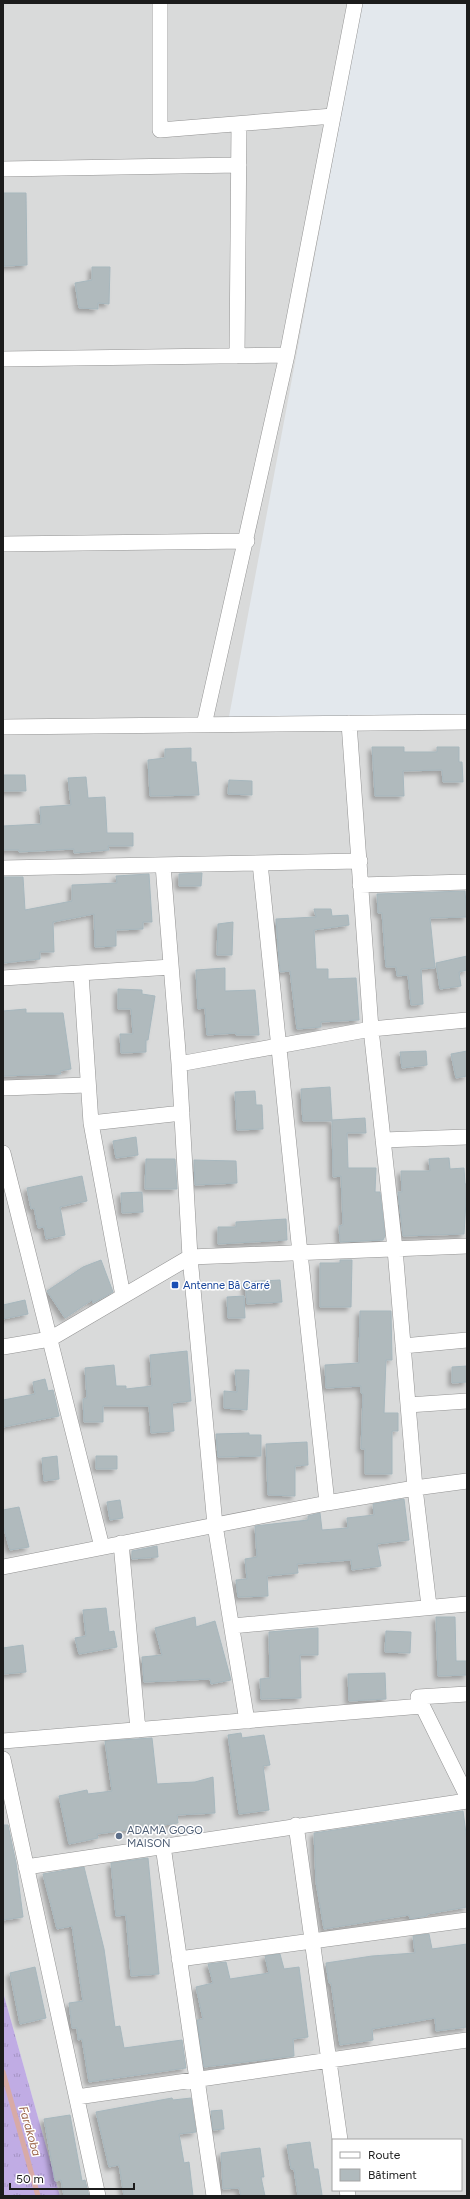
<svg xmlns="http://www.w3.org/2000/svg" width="470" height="2199" font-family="Figtree,sans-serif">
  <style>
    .residential { fill: #d9dada; fill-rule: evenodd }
    .grass { fill: url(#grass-tufts) }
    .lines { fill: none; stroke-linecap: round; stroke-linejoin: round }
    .stream { stroke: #d8aaa6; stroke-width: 5 }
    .building { fill: #b0babd; stroke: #a7b7bd; filter: url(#shadow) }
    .street-casing { stroke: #939393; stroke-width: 16 }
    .street { stroke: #fff; stroke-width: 15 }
    .transit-dot { fill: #1a4fb4; stroke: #fff; stroke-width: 1.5 }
    .service-dot { fill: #5c6f8a; stroke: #fff; stroke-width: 1.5 }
    .labels { text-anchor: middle; stroke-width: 3; stroke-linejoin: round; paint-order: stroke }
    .transit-label { font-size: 11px; fill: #164399; stroke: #fff; text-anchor: start }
    .service-label { font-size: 11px; fill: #4e5e75; stroke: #fff; text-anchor: start }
    .water-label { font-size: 12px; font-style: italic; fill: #9d684e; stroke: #fff }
  </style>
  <defs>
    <pattern id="grass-tufts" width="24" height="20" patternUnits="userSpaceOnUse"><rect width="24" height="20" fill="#c0ace4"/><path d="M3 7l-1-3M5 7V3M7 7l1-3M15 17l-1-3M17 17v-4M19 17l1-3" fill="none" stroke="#a493c3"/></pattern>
    <filter id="shadow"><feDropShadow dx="-3.5" dy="3.5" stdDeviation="2" flood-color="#0004"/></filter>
  </defs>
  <rect width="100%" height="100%" fill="#e3e8ed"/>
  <path class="residential" d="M3,3H362L228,722L467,717V2196H60L3,1992ZM333,2140H461V2190H333Z"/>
  <path class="grass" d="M3,1992L60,2196H3Z"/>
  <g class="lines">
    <path class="stream" d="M3,2072L38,2196"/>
  </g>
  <path class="building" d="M3,193H26L27,265L4,266Z
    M92,267H110L109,304L98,303V309L79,308L75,283L92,280Z
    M372,747H404V752H437V747H459V762H462L463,782H443L442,770L403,771L404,796H375Z
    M191,748V762H196L199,795L150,796L148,760L165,758V749Z
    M3,775H25L26,791H3Z
    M86,777L88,798L105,797L107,833H133V846H108L109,850L74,853V849L19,852V850H3V826L41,824L40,807L71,805L68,778Z
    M229,780L252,781V795L228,794Z
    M202,873L201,886H179V874Z
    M149,874L152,922H143V929L116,930V946L95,947L94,914L53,922L54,952H40V959L3,963V877H23L25,910L72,901V885L117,883L116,876Z
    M465,891L467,917L430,918L435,968L421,969L423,1004L411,1005L408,975L397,976L396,967H386L382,913H378L377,894Z
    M314,909H331L332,916L348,915L349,925L314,930L316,969H328V979L356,978L359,1020L321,1022V1027L297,1029L290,971L280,972L276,919L316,917Z
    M233,922L232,955H217L218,924Z
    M467,956V970L459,972L461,986L440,989L436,963Z
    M225,968V991L255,990L259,1035H236V1033L207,1035L205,1008L198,1009L196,970Z
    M118,989L142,990V994L155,996L148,1040H146V1052L121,1053L120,1034H133L131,1009H118Z
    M26,1009V1013H63L71,1069L60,1071L61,1074L3,1076V1011Z
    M426,1051L427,1065L402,1068L400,1052Z
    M467,1051V1076L456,1078L451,1054Z
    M330,1087L332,1120L365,1118L366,1133H347L348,1168H376L375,1192H380L385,1236L383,1240L340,1242L339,1226L343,1225L341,1176L333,1177L332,1121H303L302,1110L301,1089Z
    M255,1091L256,1105H262L263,1129L237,1130L235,1092Z
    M136,1137L138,1155L116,1158L113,1141Z
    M449,1158L450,1169L464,1168L465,1184H467L464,1234L403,1236L398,1192H402L401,1171H430L429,1159Z
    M146,1159H175L177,1189H145Z
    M194,1160L236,1161L237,1183L195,1185Z
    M82,1176L87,1201L60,1207L65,1235L46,1239L44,1227L38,1228L34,1208L31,1209L27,1188Z
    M142,1192L143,1212L122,1213L121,1193Z
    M286,1219L287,1240L218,1244V1227H236V1222Z
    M101,1260L113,1292L93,1303L92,1300L65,1318L47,1291L83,1267Z
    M340,1260H352L351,1307H320V1263H340Z
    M280,1280L282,1302L247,1304L245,1282Z
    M244,1296L245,1318H228L227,1297Z
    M25,1300L28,1314L3,1319V1305Z
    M360,1311H391L392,1360H386L384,1413H398V1431H392V1474H365V1449H361L363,1394L361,1393V1386L326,1388L325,1365L359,1363Z
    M187,1351L191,1401L172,1403L174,1431L151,1433L149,1406H103V1422H84L83,1399L87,1398L85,1368L114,1365L116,1386H126V1389L152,1386L150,1355Z
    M467,1366V1382L452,1383V1367Z
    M235,1370H249L247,1410L224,1408V1391L237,1392Z
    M45,1379L48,1391L53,1390L59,1416L3,1427V1400L35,1394L33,1382Z
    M249,1433V1435H261V1456L218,1457L216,1434Z
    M307,1442L308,1465L295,1466V1496L268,1495L266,1444Z
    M57,1456L59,1479L44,1481L42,1458Z
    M96,1456H117V1469H96Z
    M404,1499L409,1540L377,1544L381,1566L352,1570L351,1560L297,1564L298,1573L267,1576L268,1596L238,1597L236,1580L247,1579L245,1559L257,1557L255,1526L308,1520V1516L320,1513L322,1530L348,1528L347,1518L374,1515L373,1504Z
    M120,1500L123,1518L110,1520L107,1502Z
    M19,1507L29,1547L10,1550L3,1525V1510Z
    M157,1546L158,1557L132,1559V1551Z
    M106,1608L109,1632L114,1631L117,1647L79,1654L75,1638L86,1636L83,1610Z
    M195,1617L196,1627L215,1621L231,1680L211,1684L210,1679L144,1682L142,1657L162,1655L155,1628Z
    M436,1617H455L456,1661H467V1675L438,1676Z
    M318,1628V1655H300L301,1698L261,1699L260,1679L270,1678L269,1632Z
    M386,1631L411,1632L410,1653L385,1652Z
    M23,1645L26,1672L4,1674L3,1648Z
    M385,1673L386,1699L349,1701L348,1674Z
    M241,1733L242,1738L264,1735L270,1765L263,1766L269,1810L239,1814L228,1735Z
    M152,1738L157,1784L195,1782L213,1777L215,1813L177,1815L178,1823L97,1834L98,1838L69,1844L59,1796L87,1790L88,1794L112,1791L105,1741Z
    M463,1811L467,1841V1907L427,1914V1916L410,1919L409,1915L324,1929L316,1882L314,1833Z
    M3,1825H8L16,1863L23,1917L3,1920Z
    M148,1858L159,1974L131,1976L126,1915L116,1916L111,1863Z
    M84,1867L104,1949L115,2027L120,2026L124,2048L182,2040L186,2068L89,2082L82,2039L78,2040L77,2028H72L69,2003L83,2001L72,1926L57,1929L43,1874Z
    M429,1934L432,1949L467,1944V2027L436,2031L435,2018L372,2029L373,2040L340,2045L331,1983H329L326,1963L372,1956L415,1953L413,1936Z
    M280,1954L284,1969L299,1967L308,2037L293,2039L294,2056L204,2067L197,2020L203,2019L196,1987L213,1983L208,1964L226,1962L230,1979L269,1973L265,1956Z
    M35,1967L46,2018L20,2024L10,1973Z
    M172,2098L173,2100L191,2098L196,2132L179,2134L184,2163L189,2162L193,2196H124L119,2165L109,2167L96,2112Z
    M222,2110L224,2129L213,2130L211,2111Z
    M70,2115L82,2181L85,2180L89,2196H64L61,2180L55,2181L44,2119Z
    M310,2142L314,2169H318L322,2195L298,2196L294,2169H291L287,2145Z
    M260,2148L264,2177H261L265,2196H241L239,2188L223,2189L221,2153Z"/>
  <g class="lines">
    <g class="street-casing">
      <path id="street" d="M160,3V130L333,116
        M3,169L239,165
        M237,356L239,124
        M3,359L287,355
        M3,544L247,541
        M349,723L371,1029L395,1249L415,1488L429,1606
        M204,725L287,355L355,3
        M3,727L467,722
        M260,863L300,1253L327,1503
        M163,865L179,1064L190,1257L215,1525L247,1721
        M3,868L360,861
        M360,885L467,882
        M81,974L91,1123L123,1296
        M3,978L171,967
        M179,1064L371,1029L467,1020
        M3,1088L87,1085
        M91,1123L182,1113
        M383,1140L467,1137
        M3,1153L102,1547
        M403,1346L467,1340
        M3,1347L50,1339L190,1257L467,1246
        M408,1405L467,1401
        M121,1543L138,1730
        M3,1567L327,1503L415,1488L467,1481
        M232,1626L467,1604
        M467,1694L418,1697L467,1796
        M3,1741L422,1706
        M3,1759L98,2196
        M296,1825L340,2140
        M163,1846L214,2196
        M26,1867L467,1801
        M179,1959L467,1920
        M77,2097L467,2040
        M347,2190L348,2196"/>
    </g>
    <use href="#street" class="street"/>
  </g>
  <rect class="transit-dot" x="171" y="1281" width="8" height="8" rx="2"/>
  <circle class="service-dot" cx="119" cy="1836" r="4"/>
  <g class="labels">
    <g class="transit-label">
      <text x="183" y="1289">Antenne Bâ Carré</text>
    </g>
    <g class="service-label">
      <text x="127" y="1834">ADAMA GOGO<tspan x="127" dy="13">MAISON</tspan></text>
    </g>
    <g class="water-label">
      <text transform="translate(30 2131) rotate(74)" y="4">Farakoba</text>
    </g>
  </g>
  <rect width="470" height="2199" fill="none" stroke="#1c1c1c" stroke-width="8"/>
  <rect x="332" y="2139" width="130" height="52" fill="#ffffff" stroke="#a4a4a4"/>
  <rect x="340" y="2152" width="20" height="6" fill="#ffffff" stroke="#a4a4a4"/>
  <text x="368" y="2159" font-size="12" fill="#1c1c1c">Route</text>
  <rect x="340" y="2169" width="20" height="12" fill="#b0babd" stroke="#a4a4a4"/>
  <text x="368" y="2179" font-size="12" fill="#1c1c1c">Bâtiment</text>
  <path d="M10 2183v6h124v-6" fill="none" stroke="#1c1c1c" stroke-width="2"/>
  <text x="16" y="2183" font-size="12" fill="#1c1c1c" stroke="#ffffff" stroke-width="3" paint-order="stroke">50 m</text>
</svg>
